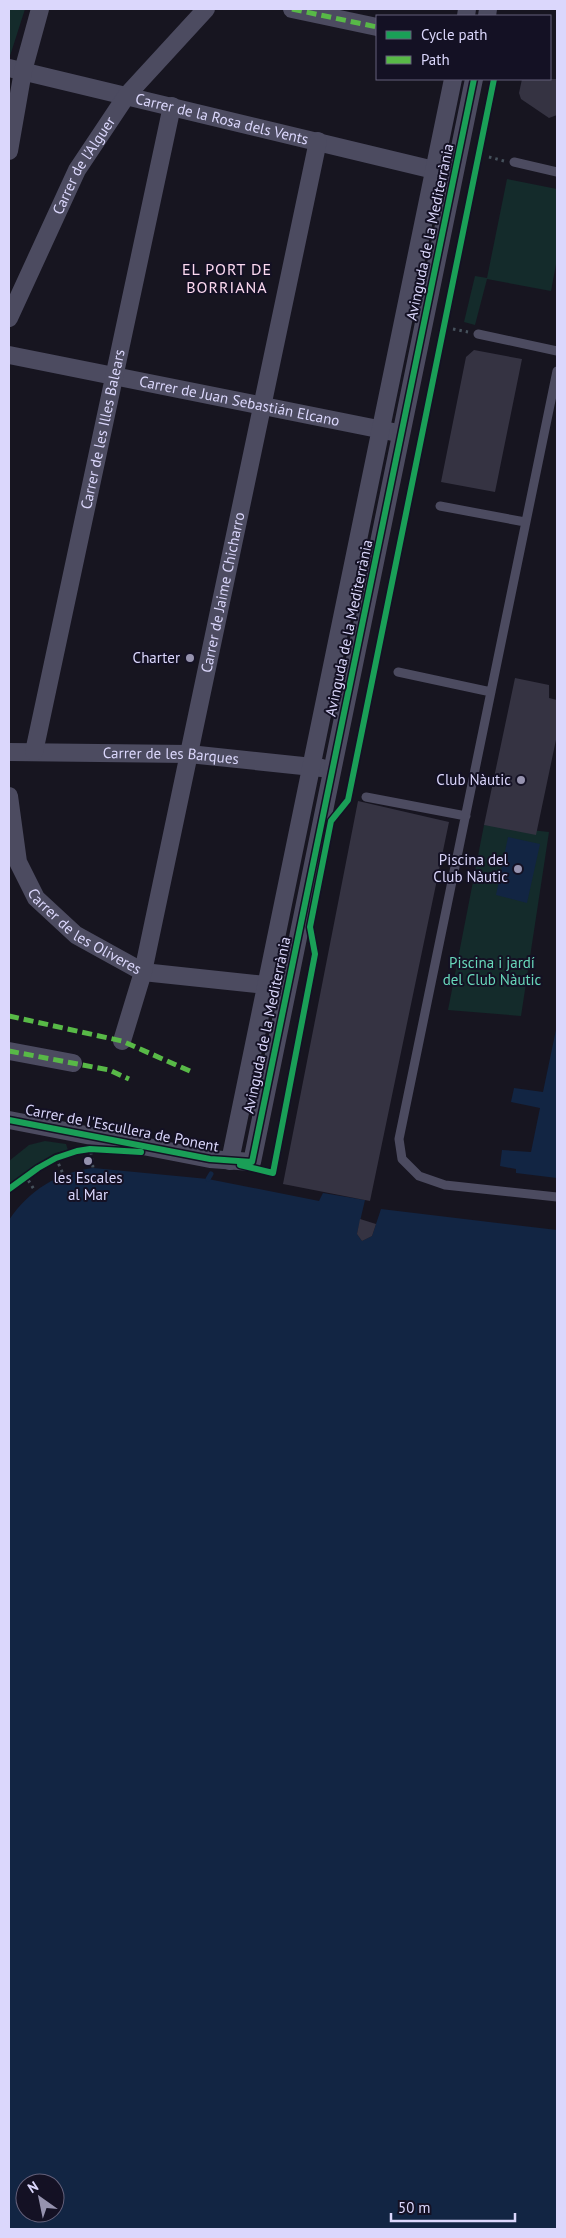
<svg xmlns="http://www.w3.org/2000/svg" width="566" height="2238" font-family="'PT Sans',sans-serif">
  <style>
    .green { fill: #142b2b }
    .water { fill: #122543; fill-rule: evenodd }
    .lines { fill: none; stroke-linecap: round; stroke-linejoin: round }
    .stream { stroke: #122543; stroke-width: 5 }
    .building { fill: #353342 }
    .path { stroke: #46515c; stroke-width: 3; stroke-dasharray: 2.5 4; stroke-linecap: butt }
    .service { stroke: #4c4b60; stroke-width: 9 }
    .minor { stroke: #4c4b60; stroke-width: 18 }
    .quiet { stroke: #58b947; stroke-width: 5; stroke-dasharray: 10 5; stroke-linecap: butt }
    .cycleway-casing { stroke: #141124; stroke-width: 9 }
    .cycleway { stroke: #1a9f57; stroke-width: 6 }
    .poi-dot { fill: #9693af; stroke: #141124; stroke-width: 2 }
    .labels { text-anchor: middle; stroke-width: 4; stroke-linejoin: round; paint-order: stroke }
    .street-label { font-size: 15px; fill: #dbd7fc; stroke: #141124 }
    .poi-label { font-size: 15px; fill: #dbd7fc; stroke: #141124; text-anchor: end }
    .park-label { font-size: 15px; fill: #68d7ba; stroke: #141124 }
    .neighbourhood-label { font-size: 16px; letter-spacing: 1px; fill: #fcd9f0; stroke: #141124 }
  </style>
  <rect width="100%" height="100%" fill="#171520"/>
  <path class="green" d="M9,9H25L9,59Z
    M507,179L557,189V259L551,291L487,279L475,325L464,322L475,276L487,278Z
    M484,825L549,832L521,1016L448,1010Z
    M45,1141L66,1144L68,1150L55,1153L9,1184V1161L29,1145Z"/>
  <path class="water" d="M508,837L540,844L527,903L496,895Z
    M557,1025V1178L516,1173V1169L500,1166L502,1150L531,1152L540,1108L511,1102L514,1088L543,1092Z
    M93,1168L208,1179L319,1201L323,1193L365,1200L357,1234L362,1241L372,1236L381,1209L557,1230V2229H9V1220C29,1190 57,1173 93,1168ZM25,2183H55V2213H25Z"/>
  <g class="lines">
    <path class="stream" d="M208,1179L211,1174"/>
  </g>
  <path class="building" d="M522,79H557V115L549,118L521,99L519,93Z
    M474,350L522,359L495,492L441,482L466,357Z
    M515,678L549,685V698L557,700V735L536,835L484,825Z
    M358,801L449,822L370,1201L283,1184Z
    M360,1219L376,1224L372,1236L362,1241L357,1234Z"/>
  <g class="lines">
    <path class="path" d="M489,157L504,161
      M453,329L468,332
      M91,1152L93,1168
      M56,1158L63,1174
      M25,1175L35,1191
      M9,1189C29,1170 52,1158 78,1151"/>
    <path class="service" d="M514,162L557,172
      M478,334L557,351
      M557,371L399,1139L402,1159L419,1176L445,1185L557,1197
      M440,506L525,522
      M398,672L491,692
      M366,797L466,816"/>
    <g class="minor">
      <path d="M292,9L377,27"/>
      <path d="M466,16L467,9"/>
      <path d="M487,16L488,9"/>
      <path id="s1" d="M9,68L434,170"/>
      <path d="M9,151L23,71L40,9"/>
      <path id="s2" d="M9,318L77,170L127,95L206,9"/>
      <path id="s3" d="M9,355L393,432"/>
      <path id="s4" d="M9,752L189,754L322,768"/>
      <path id="s5" d="M34,752L172,106"/>
      <path id="s6" d="M9,796L18,862L36,898L76,935L143,972L266,985"/>
      <path id="s7" d="M122,1041L143,972L318,141"/>
      <path d="M9,1051L73,1063"/>
      <path d="M9,1120L210,1159L252,1162L474,79"/>
      <path d="M230,1161L453,79"/>
    </g>
    <path class="quiet" d="M292,9L377,27
      M9,1016L122,1041L192,1072
      M9,1051L109,1070L129,1079"/>
    <g class="cycleway-casing">
      <path id="cycleway" d="M9,1120L210,1159L252,1162L474,79
        M240,1165L273,1173L315,954L310,927L331,821L348,800L494,79
        M9,1189L38,1168L56,1158L77,1151L90,1149L141,1152"/>
    </g>
    <use href="#cycleway" class="cycleway"/>
  </g>
  <g class="poi-dot">
    <circle cx="190" cy="658" r="5"/>
    <circle cx="521" cy="780" r="5"/>
    <circle cx="518" cy="869" r="5"/>
    <circle cx="88" cy="1161" r="5"/>
  </g>
  <g class="labels">
    <g class="street-label">
      <text dy="5" stroke="none"><textPath href="#s1" startOffset="219">Carrer de la Rosa dels Vents</textPath></text>
      <text dy="5" stroke="none"><textPath href="#s2" startOffset="170">Carrer de l'Alguer</textPath></text>
      <text transform="translate(430 232) rotate(-78)" y="5">Avinguda de la Mediterrània</text>
      <text dy="5" stroke="none"><textPath href="#s3" startOffset="235">Carrer de Juan Sebastián Elcano</textPath></text>
      <text dy="5" stroke="none"><textPath href="#s5" startOffset="330">Carrer de les Illes Balears</textPath></text>
      <text dy="5" stroke="none"><textPath href="#s7" startOffset="460">Carrer de Jaime Chicharro</textPath></text>
      <text transform="translate(349 628) rotate(-78)" y="5">Avinguda de la Mediterrània</text>
      <text dy="5" stroke="none"><textPath href="#s4" startOffset="162">Carrer de les Barques</textPath></text>
      <text dy="5" stroke="none"><textPath href="#s6" startOffset="166">Carrer de les Oliveres</textPath></text>
      <text transform="translate(267 1025) rotate(-78)" y="5">Avinguda de la Mediterrània</text>
      <text transform="translate(122 1128) rotate(11)" y="5">Carrer de l'Escullera de Ponent</text>
    </g>
    <g class="poi-label">
      <text x="180" y="663">Charter</text>
      <text x="511" y="785">Club Nàutic</text>
      <text x="508" y="865">Piscina del<tspan x="508" dy="17">Club Nàutic</tspan></text>
      <text x="88" y="1183" text-anchor="middle">les Escales<tspan x="88" dy="17">al Mar</tspan></text>
    </g>
    <g class="park-label">
      <text x="492" y="968">Piscina i jardí<tspan x="492" dy="17">del Club Nàutic</tspan></text>
    </g>
    <g class="neighbourhood-label">
      <text x="227" y="275">EL PORT DE<tspan x="227" dy="18">BORRIANA</tspan></text>
    </g>
  </g>
  <rect width="566" height="2238" fill="none" stroke="#dbd7fc" stroke-width="20"/>
  <rect x="376" y="15" width="175" height="65" fill="#141124" stroke="#64607a"/>
  <rect x="386" y="31" width="25" height="8" fill="#1a9f57" stroke="#64607a"/>
  <text x="421" y="40" font-size="15" fill="#dbd7fc">Cycle path</text>
  <rect x="386" y="56" width="25" height="8" fill="#58b947" stroke="#64607a"/>
  <text x="421" y="65" font-size="15" fill="#dbd7fc">Path</text>
  <g transform="translate(40 2198) rotate(327)"><circle r="24" fill="#141124" stroke="#64607a"/>
  <path d="M0-4L9 19L0 12L-9 19Z" fill="#9693af"/>
  <text y="-8" font-size="14" font-weight="bold" text-anchor="middle" fill="#dbd7fc">N</text>
  </g>
  <path d="M391 2213v8h124v-8" fill="none" stroke="#dbd7fc" stroke-width="2.5"/>
  <text x="398" y="2213" font-size="15" fill="#dbd7fc" stroke="#141124" stroke-width="4" paint-order="stroke">50 m</text>
</svg>
